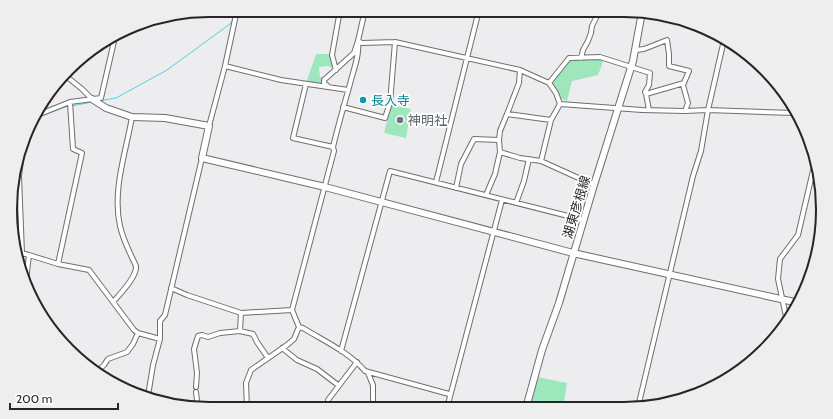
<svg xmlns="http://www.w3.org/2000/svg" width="833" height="419" font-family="Cabin,'Noto Sans JP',sans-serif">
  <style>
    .industrial { fill: #f5dce3 }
    .green { fill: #9ee6bc }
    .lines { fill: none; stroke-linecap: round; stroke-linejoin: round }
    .stream { stroke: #4ad4e3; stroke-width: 1 }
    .street-casing { stroke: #6e6e70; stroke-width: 6 }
    .secondary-casing { stroke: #6e6e70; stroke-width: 8 }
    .street { stroke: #fff; stroke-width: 4 }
    .secondary { stroke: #fff; stroke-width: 6 }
    .culture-dot { fill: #0f9aa8; stroke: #fff; stroke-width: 1.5 }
    .worship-dot { fill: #6b7280; stroke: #fff; stroke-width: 1.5 }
    .labels { text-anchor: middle; stroke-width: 3.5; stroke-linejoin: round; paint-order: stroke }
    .culture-label { font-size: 13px; fill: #0d838f; stroke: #fff; text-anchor: start }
    .worship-label { font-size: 13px; fill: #5b616d; stroke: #fff; text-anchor: start }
    .street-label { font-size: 13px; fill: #262627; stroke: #fff }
    .rim { fill: none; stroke: #262627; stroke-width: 2 }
  </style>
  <rect width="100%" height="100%" fill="#ededef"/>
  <path class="industrial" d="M21,152L20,167L18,168L20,257L27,258L24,275L12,235L14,170Z"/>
  <path class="green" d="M316,54H331L334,66L332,68L328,66L319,67L320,77H323V82L320,85L306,83Z
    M600,58L603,62L598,75L572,81L567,101L561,99L550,83L570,59Z
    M391,105L411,109L406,138L384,133Z
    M537,377L567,383L563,408H529Z"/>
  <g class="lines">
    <path class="stream" d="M99,101L116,98L167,70L230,24L233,20L234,10
      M72,106L92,102
      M33,119L68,106"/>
    <g class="street-casing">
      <path id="street" d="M358,41C360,55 353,71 350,84C344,105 338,126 333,147L334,151L292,310L299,327L303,328C324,341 349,352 365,371L449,394
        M358,41L362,43L395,42L520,70L549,83L556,93L560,104
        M636,50L644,49L667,40L669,54V66L689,71L683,85L688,103L685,111
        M581,58L583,50L588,41L591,33L592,26L600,10
        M225,66L281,80L348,90
        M336,70L332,55L340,10
        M66,76L82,89L92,99
        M549,83L569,58L600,57L650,73L649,85L645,92L646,94
        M306,84L293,138L333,147
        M329,87L324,83V80L354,53L358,41L365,10
        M560,104L642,110L685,111L708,110L794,113
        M560,104L551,120L541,161L594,185
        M343,107L385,118L390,103L395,42
        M649,110L646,94L684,83
        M507,114L519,83L520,70
        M35,116L70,102L101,98L115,37
        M209,126L225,66L237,10
        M499,140L500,131L507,114L551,120
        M436,182L479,10
        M456,188L461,164L474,139L499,140L500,152L520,158L541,161
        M486,195L495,174L500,152
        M516,203L524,181L529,159
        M17,252L29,255
        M22,253L19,176L23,145
        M58,264L82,153L73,149L70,102
        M26,281L29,255L58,264L89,270L134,330L138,333L160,339
        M171,288L187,295L241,313L292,310
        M113,302C120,294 137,277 136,266C130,253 123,240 120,226C112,190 126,152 132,117
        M787,321L778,279L780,259L798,235L815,162
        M240,331L253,334L257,342L268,358
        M282,348L297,360L317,369L338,385
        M341,351L390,171L584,220
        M98,371L104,365L108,359L127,352L133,344L138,333
        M368,373L373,385V408
        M196,387L197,373L194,349L198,336L202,335L208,337L220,333L240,331L241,313
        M196,392L198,409
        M148,396L153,365L160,339V321L165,315L202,158
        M638,407L693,176L701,151L708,110L724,40
        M247,408L246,383L251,370L287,345L294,339L299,327
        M326,408L328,405V400L357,362
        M447,408L502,200"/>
    </g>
    <g class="secondary-casing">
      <path id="secondary" d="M92,99L106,108L132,117L165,118L209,126L202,158L325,187L573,253L799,303
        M526,408L542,350L559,303L594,185L633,61L642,12"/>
    </g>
    <use href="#street" class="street"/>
    <use href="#secondary" class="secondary"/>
  </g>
  <circle class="culture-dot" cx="363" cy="100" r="4"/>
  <circle class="worship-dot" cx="400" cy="120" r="4"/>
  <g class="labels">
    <g class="culture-label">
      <text x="371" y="105">長入寺</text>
    </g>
    <g class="worship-label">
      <text x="408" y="125">神明社</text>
    </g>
    <g class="street-label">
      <text transform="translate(576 207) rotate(-73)" y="5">湖東彦根線</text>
    </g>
  </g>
  <path d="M0 0H833V419H0ZM209 17H624A192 192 0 0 1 816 209V210A192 192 0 0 1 624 402H209A192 192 0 0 1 17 210V209A192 192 0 0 1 209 17Z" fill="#eee" fill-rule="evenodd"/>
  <path class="rim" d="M209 17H624A192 192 0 0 1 816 209V210A192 192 0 0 1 624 402H209A192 192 0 0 1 17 210V209A192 192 0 0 1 209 17Z"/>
  <path d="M10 403v6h108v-6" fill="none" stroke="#262627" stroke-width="2"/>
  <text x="16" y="403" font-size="12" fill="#262627" stroke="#ffffff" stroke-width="3" paint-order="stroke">200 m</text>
</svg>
